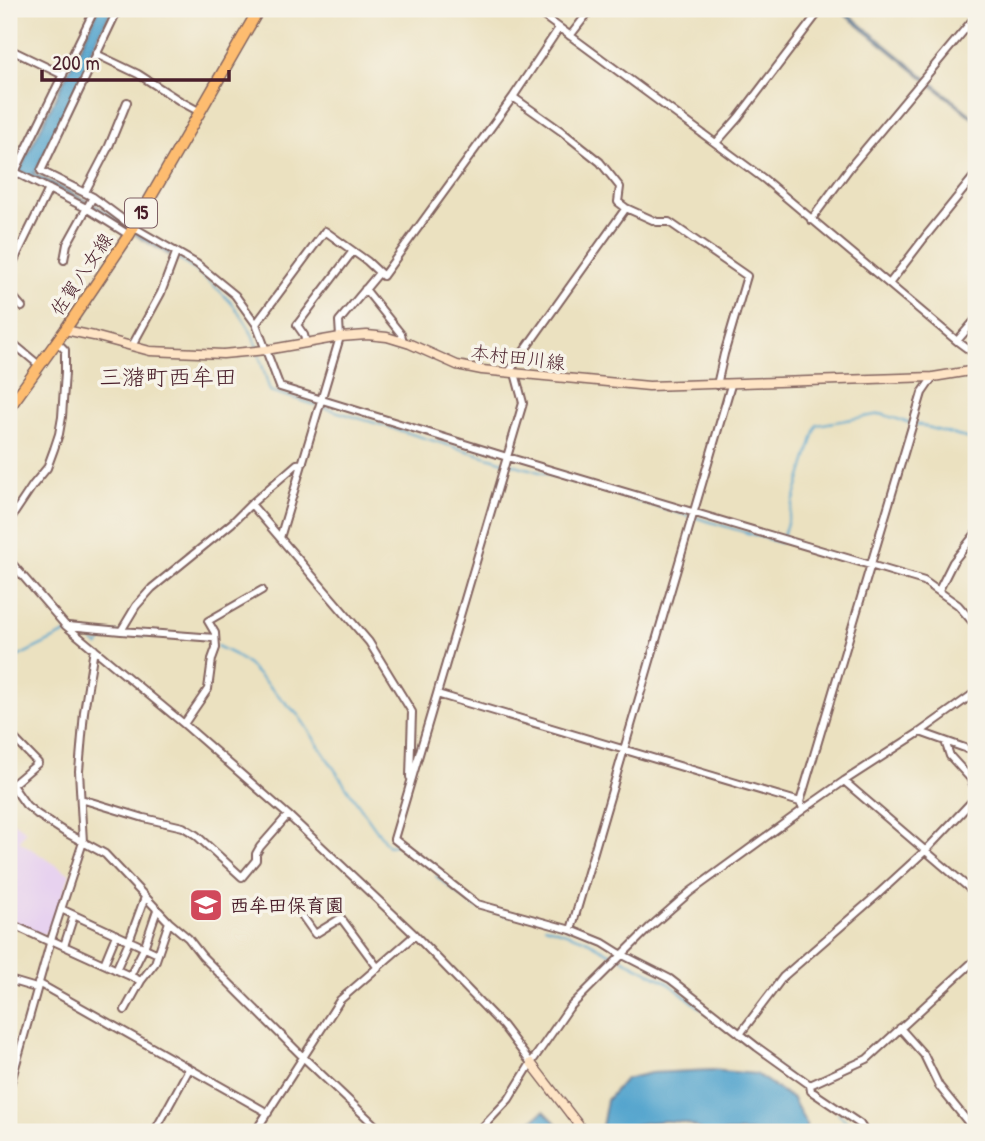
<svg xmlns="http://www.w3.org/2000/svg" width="985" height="1141" font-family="'Patrick Hand','Klee One',sans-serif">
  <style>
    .built { fill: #e7d2ef }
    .water { fill: #54a5ce; stroke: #4f627c; stroke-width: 2 }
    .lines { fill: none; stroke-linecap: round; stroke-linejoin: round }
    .stream { stroke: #54a5ce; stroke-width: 2 }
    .street-casing { stroke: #82635f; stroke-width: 10 }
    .secondary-casing { stroke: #82635f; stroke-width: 11 }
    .primary-casing { stroke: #82635f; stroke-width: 13 }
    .street { stroke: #fff; stroke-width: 6 }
    .secondary { stroke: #fee4c5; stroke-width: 8 }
    .primary { stroke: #fdbc6f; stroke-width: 10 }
    .labels { text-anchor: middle; stroke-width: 7; stroke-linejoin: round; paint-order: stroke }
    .shield { fill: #f7f3e8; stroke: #7e5f64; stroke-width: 2 }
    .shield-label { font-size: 18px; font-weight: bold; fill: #4a1f2b }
    .street-label { font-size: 19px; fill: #4a1f2b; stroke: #f7f3e8 }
    .poi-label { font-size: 19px; font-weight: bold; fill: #4a1f2b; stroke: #f7f3e8; text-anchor: start }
    .quarter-label { font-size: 23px; fill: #4a1f2b; stroke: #f7f3e8 }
  </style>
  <rect width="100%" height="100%" fill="#f7f3e8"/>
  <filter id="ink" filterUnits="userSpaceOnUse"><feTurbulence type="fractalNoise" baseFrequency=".0143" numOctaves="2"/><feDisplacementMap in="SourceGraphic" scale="14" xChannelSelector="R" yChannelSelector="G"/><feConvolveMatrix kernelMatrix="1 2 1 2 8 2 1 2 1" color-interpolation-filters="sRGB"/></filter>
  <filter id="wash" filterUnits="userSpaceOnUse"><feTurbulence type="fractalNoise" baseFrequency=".00686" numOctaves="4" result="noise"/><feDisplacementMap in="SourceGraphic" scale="28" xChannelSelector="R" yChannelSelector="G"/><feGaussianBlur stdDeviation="1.57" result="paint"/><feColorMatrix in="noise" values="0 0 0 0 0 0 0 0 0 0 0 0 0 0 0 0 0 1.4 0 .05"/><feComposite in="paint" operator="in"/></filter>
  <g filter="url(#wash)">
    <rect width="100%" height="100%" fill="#ebe1c0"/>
    <path class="built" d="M9,818L26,831L19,841L70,874L52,927L44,934H39L9,920Z"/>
    <path class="water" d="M99,9H112L90,53L91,58L36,171L33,173L93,203L171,253L169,255L142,239L86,202L19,171L25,161L24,158L27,156Z
      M838,9H842L976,119V121Z
      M711,1070L756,1074L793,1099L806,1124L807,1132H703C678,1110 630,1127 601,1132L607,1100L625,1079L651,1073Z
      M544,1111L562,1129L563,1132H518Z"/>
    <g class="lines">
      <path class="stream" d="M178,259C211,280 245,308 257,347
        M259,355L270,391L316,405
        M322,407L504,462
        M916,424L976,441
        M509,463L689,516
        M694,517L781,543V542
        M783,536L817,425L881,414L910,423
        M93,642L98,646L108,633L167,637
        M217,646L235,655L247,664L299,716L349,791L388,846L396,845
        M9,661L66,633
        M436,876L475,907L510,916
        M545,926L584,939L617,957
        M622,959L667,982L808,1091
        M838,1113L857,1132"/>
    </g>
  </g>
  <g filter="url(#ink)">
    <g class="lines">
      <g class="street-casing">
        <path id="street" d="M118,9L41,171L93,197L133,227L197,264L235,295L256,324L280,387L507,457L924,581L958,605L976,626
          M534,9L764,179L957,341L976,355
          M570,36L591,9
          M9,49L63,75
          M96,54L138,74L180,101L200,112
          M513,97L561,131L600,162L620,187L618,202L626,208L657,222H669L747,276L724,354L717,385
          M716,143L738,118L821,9
          M9,169L86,208L129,235
          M15,172L95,9
          M85,192L109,146L127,102
          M811,220L851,166L976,16
          M64,260L67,244L93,197
          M9,271L49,189
          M889,284L925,237L976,174
          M365,289L401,334L403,342
          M9,292L22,307
          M256,324L325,231L367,261L383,276L513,97L559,28
          M9,340L39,365
          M957,341L976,319
          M306,343L304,335L297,325L353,251
          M132,346L161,293L176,253
          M509,372L626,208
          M515,373L523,403L394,839L477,904L571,930L603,943L619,953L670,979L757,1047L810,1085L811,1091L860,1124L865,1132
          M251,504L369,642L412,712L410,777
          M9,521L33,485L47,468L54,449L59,434L62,417L65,372V350L56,341
          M280,538L340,337L339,321L379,273
          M9,560L66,626L184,724L288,815L415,935L503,1026L531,1063
          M939,590L953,562L976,533
          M68,626L121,631L136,606L152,588L232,523L251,504L297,464L303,463
          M121,631L215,638
          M437,694L800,802L801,805
          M184,724L208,689L212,659L216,648L215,633L208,621L262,590
          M920,732L976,752
          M9,733L38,763L12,785
          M945,741L950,756L970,778L976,791
          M9,781L26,805L37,814L63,831L105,854L169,922L188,938L202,956L304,1058L382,1132
          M844,781L976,894
          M81,799L144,818L183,827L196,835L242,877L256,860V854L260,847L288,815
          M800,802L922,393L933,377
          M61,909L158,954
          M301,914L315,934L341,918L378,968
          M9,923L50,942
          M571,930L731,385
          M51,940L141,981
          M64,946L74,915
          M104,964L116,935
          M116,970L129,941L145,897
          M130,976L144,948L157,910
          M9,980L36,988
          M38,983L268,1113
          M125,1010L141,981L155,963L169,922
          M900,1028L924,1055L939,1086L976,1132
          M740,1034L783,977L877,895L926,850L976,797
          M810,1085L867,1059L976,959
          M9,1089L51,940L83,842L79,771L84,712L94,649
          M156,1129L189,1069
          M255,1132L340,1000L415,935
          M478,1132L509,1099L531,1063L569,1008L649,928L690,892L804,809L844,781L920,732L976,692"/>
      </g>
      <g class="secondary-casing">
        <path id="secondary" d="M65,330L94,336L150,351L223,354L266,350L340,337L367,335L387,337L410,344L457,365L482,370L649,386L933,377L976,370
          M531,1063L584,1132"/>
      </g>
      <g class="primary-casing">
        <path id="primary" d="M9,408L65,330L129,235L259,9"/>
      </g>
      <use href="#street" class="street"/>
      <use href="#secondary" class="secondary"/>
      <use href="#primary" class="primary"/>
    </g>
  </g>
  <defs>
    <g id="school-square" transform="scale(1.75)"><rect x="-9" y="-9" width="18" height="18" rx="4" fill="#d1495b" stroke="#f7f3e8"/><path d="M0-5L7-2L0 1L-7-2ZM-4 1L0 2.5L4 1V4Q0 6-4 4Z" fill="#fff"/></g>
  </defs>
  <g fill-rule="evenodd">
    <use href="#school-square" x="206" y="905"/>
  </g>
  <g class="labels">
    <rect class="shield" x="125" y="198.5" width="32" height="29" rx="5"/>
    <g class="shield-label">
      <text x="141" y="219">15</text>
    </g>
    <g class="street-label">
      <text transform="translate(81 274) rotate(-56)" y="7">佐賀八女線</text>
      <text transform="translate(518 357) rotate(7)" y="7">本村田川線</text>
    </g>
    <g class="poi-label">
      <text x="230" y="912">西牟田保育園</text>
    </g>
    <g class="quarter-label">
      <text x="168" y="385">三潴町西牟田</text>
    </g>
  </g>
  <rect width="985" height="1141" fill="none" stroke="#f7f3e8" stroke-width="35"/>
  <path d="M42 70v10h187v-10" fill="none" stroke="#4a1f2b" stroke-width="3.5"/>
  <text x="52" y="70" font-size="21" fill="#4a1f2b" stroke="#f7f3e8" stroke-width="5" paint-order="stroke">200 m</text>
</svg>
